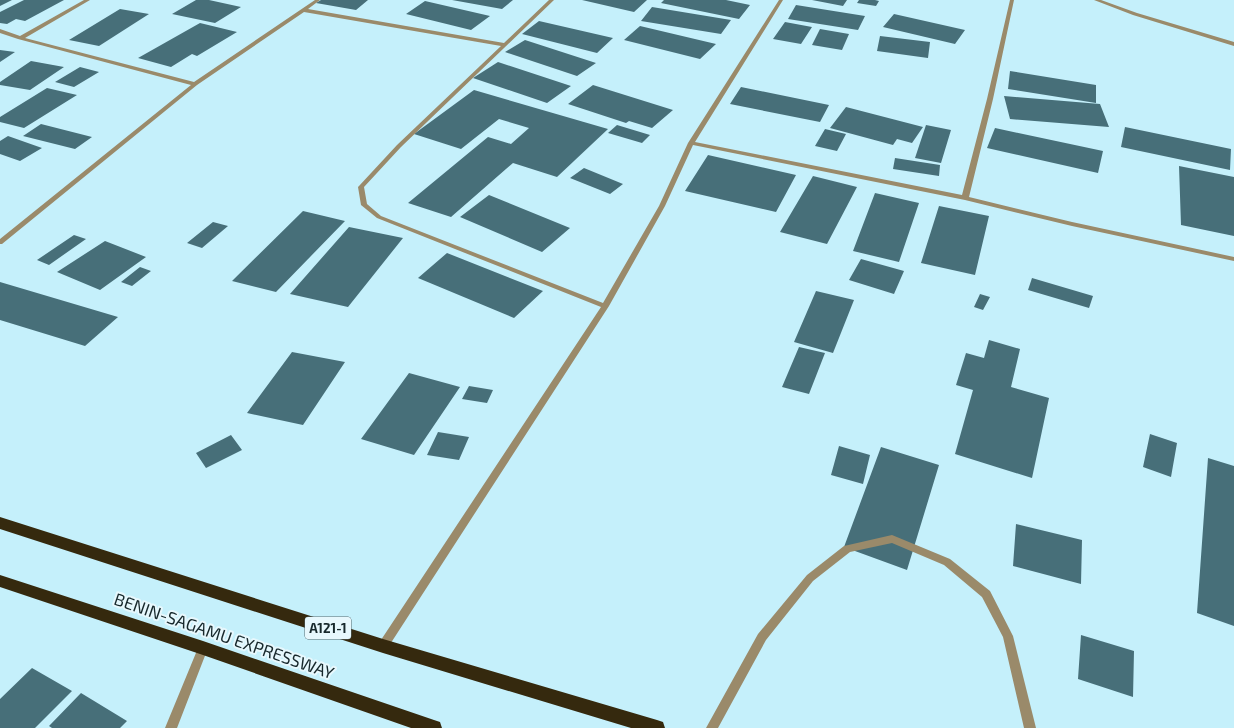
<svg xmlns="http://www.w3.org/2000/svg" width="1234" height="728" font-family="'Exo 2',sans-serif">
  <style>
    .building { fill: #476f79 }
    .lines { fill: none; stroke-linecap: round; stroke-linejoin: round }
    .lane { fill: #9a8a6a; fill-rule: evenodd }
    .street { fill: #9a8a6a; fill-rule: evenodd }
    .highway { fill: #35290e; fill-rule: evenodd }
    .labels { text-anchor: middle; stroke-width: 4; stroke-linejoin: round; paint-order: stroke }
    .shield { fill: #e7f8fd; stroke: #55666b; stroke-width: 1 }
    .shield-label { font-size: 13px; font-weight: bold; fill: #17282c }
    .near-street-label { font-size: 17px; fill: #17282c; stroke: #e7f8fd }
  </style>
  <rect width="100%" height="100%" fill="#c5f0fb"/>
  <path class="building" d="M0,0H12L0,6Z
    M24,0H64L25,21L16,19L7,24L0,23V12Z
    M196,0H209L241,7L215,23L172,14Z
    M321,0H368L356,10L316,3Z
    M452,0H513L502,9Z
    M582,0H647L634,12Z
    M664,0H726L750,5L739,19L661,3Z
    M812,0H847L843,6Z
    M859,0H875L879,1L876,6L857,3Z
    M425,1L490,16L471,30L406,14Z
    M796,5L865,16L858,30L788,19Z
    M652,7L731,20L721,34L641,21Z
    M120,9L149,14L99,46L69,40Z
    M894,14L965,30L955,44L883,27Z
    M539,21L613,38L597,53L522,34Z
    M785,22L812,27L801,44L773,39Z
    M200,23L237,32L197,56L192,54L171,67L138,58Z
    M640,26L716,44L700,59L624,40Z
    M820,29L849,34L842,50L812,45Z
    M880,36L930,42L928,58L877,51Z
    M525,40L596,63L577,76L505,52Z
    M0,50L15,52L0,62Z
    M31,61L64,67L30,90L0,85V82Z
    M498,62L571,86L547,103L473,78Z
    M80,67L99,72L74,87L55,82Z
    M1010,71L1096,85V103L1008,89Z
    M593,85L673,110L652,128L629,121L626,123L568,104Z
    M741,87L829,105L820,122L730,104Z
    M47,88L77,95L24,128L0,122V117Z
    M474,90L608,129L557,177L513,163L451,217L408,203L488,137L511,144L529,128L499,119L461,149L414,134Z
    M1004,96L1100,104L1109,127L1010,119Z
    M846,107L923,127L912,143L897,139L893,145L830,128Z
    M41,124L92,137L75,149L23,136Z
    M617,125L650,135L642,143L608,133Z
    M926,125L951,130L941,163L915,158Z
    M1125,127L1231,149L1230,170L1121,147Z
    M995,128L1103,151L1098,173L987,148Z
    M825,129L846,134L837,151L815,146Z
    M8,136L42,148L20,161L0,154V141Z
    M708,155L796,175L776,212L685,191Z
    M895,158L940,165L939,176L893,169Z
    M1179,166L1234,177V236L1181,225Z
    M584,168L623,184L610,194L570,178Z
    M813,176L857,187L827,244L780,232Z
    M875,193L919,203L899,262L853,251Z
    M489,195L570,228L542,252L460,217Z
    M939,206L989,216L975,275L921,263Z
    M303,211L345,221L276,292L232,281Z
    M213,222L228,226L202,248L187,243Z
    M349,227L403,238L348,307L290,294Z
    M74,235L86,239L49,265L37,260Z
    M105,241L146,257L100,290L57,272Z
    M447,253L543,291L514,318L418,278Z
    M861,259L904,271L894,294L849,280Z
    M140,267L151,271L132,286L121,282Z
    M1032,278L1093,296L1089,308L1028,290Z
    M0,282L118,317L85,346L0,320Z
    M816,291L854,300L833,353L794,342Z
    M980,294L990,297L983,310L974,307Z
    M989,340L1020,349L1011,387L1049,398L1032,478L955,454L973,390L956,385L966,353L984,358Z
    M799,347L825,353L809,394L782,387Z
    M292,352L345,362L303,425L247,413Z
    M409,373L460,387L414,455L361,439Z
    M469,386L493,390L487,403L462,399Z
    M438,432L469,437L459,460L427,455Z
    M1150,434L1177,443L1171,477L1143,467Z
    M231,435L242,450L206,468L196,453Z
    M839,446L870,455L863,484L831,475Z
    M881,447L939,465L907,570L844,547Z
    M1208,458L1234,466V626L1197,613Z
    M1016,524L1082,540L1081,584L1013,566Z
    M1081,635L1134,651L1133,697L1078,679Z
    M32,668L72,691L35,728H0V699Z
    M81,693L127,721L120,728H52L49,726Z"/>
  <g class="lines">
    <path class="lane" d="M892,535L950,559L990,591L1013,636L1036,728H1024L1003,637L982,597L944,565L892,543L850,552L813,581L766,640L718,728H706L758,634L807,575L844,546Z"/>
    <path class="street" d="M84,0H90L25,38L194,82L315,0H320L308,9L504,43L549,0H554L401,147L364,187L367,204L381,216L603,303L659,206L688,143L779,0H783L695,142L962,195L987,99L1010,0H1014L993,99L969,197L1072,222L1234,257V261L1072,226L965,200L693,145L665,206L609,306L387,649L383,651L379,649L378,646L379,643L601,307L377,218L361,205L358,187L359,186L397,145L501,46L304,12L197,85L2,244H0V239L191,85L18,39L0,33V29L20,36Z
      M1094,0H1101L1137,13L1234,42V46L1133,15Z
      M203,643L207,645L208,648L177,728H165L198,648L199,645Z"/>
    <path class="highway" d="M0,517L383,639L657,720L663,722L665,728H631L383,653L0,529Z
      M0,575L203,641L434,720L440,722L442,728H411L203,655L0,587Z"/>
  </g>
  <g class="labels">
    <rect class="shield" x="305" y="617" width="46" height="22" rx="3"/>
    <g class="shield-label">
      <text x="328" y="633">A121-1</text>
    </g>
    <g class="near-street-label">
      <text transform="translate(224 636) rotate(19)" y="6">BENIN-SAGAMU EXPRESSWAY</text>
    </g>
  </g>
</svg>
